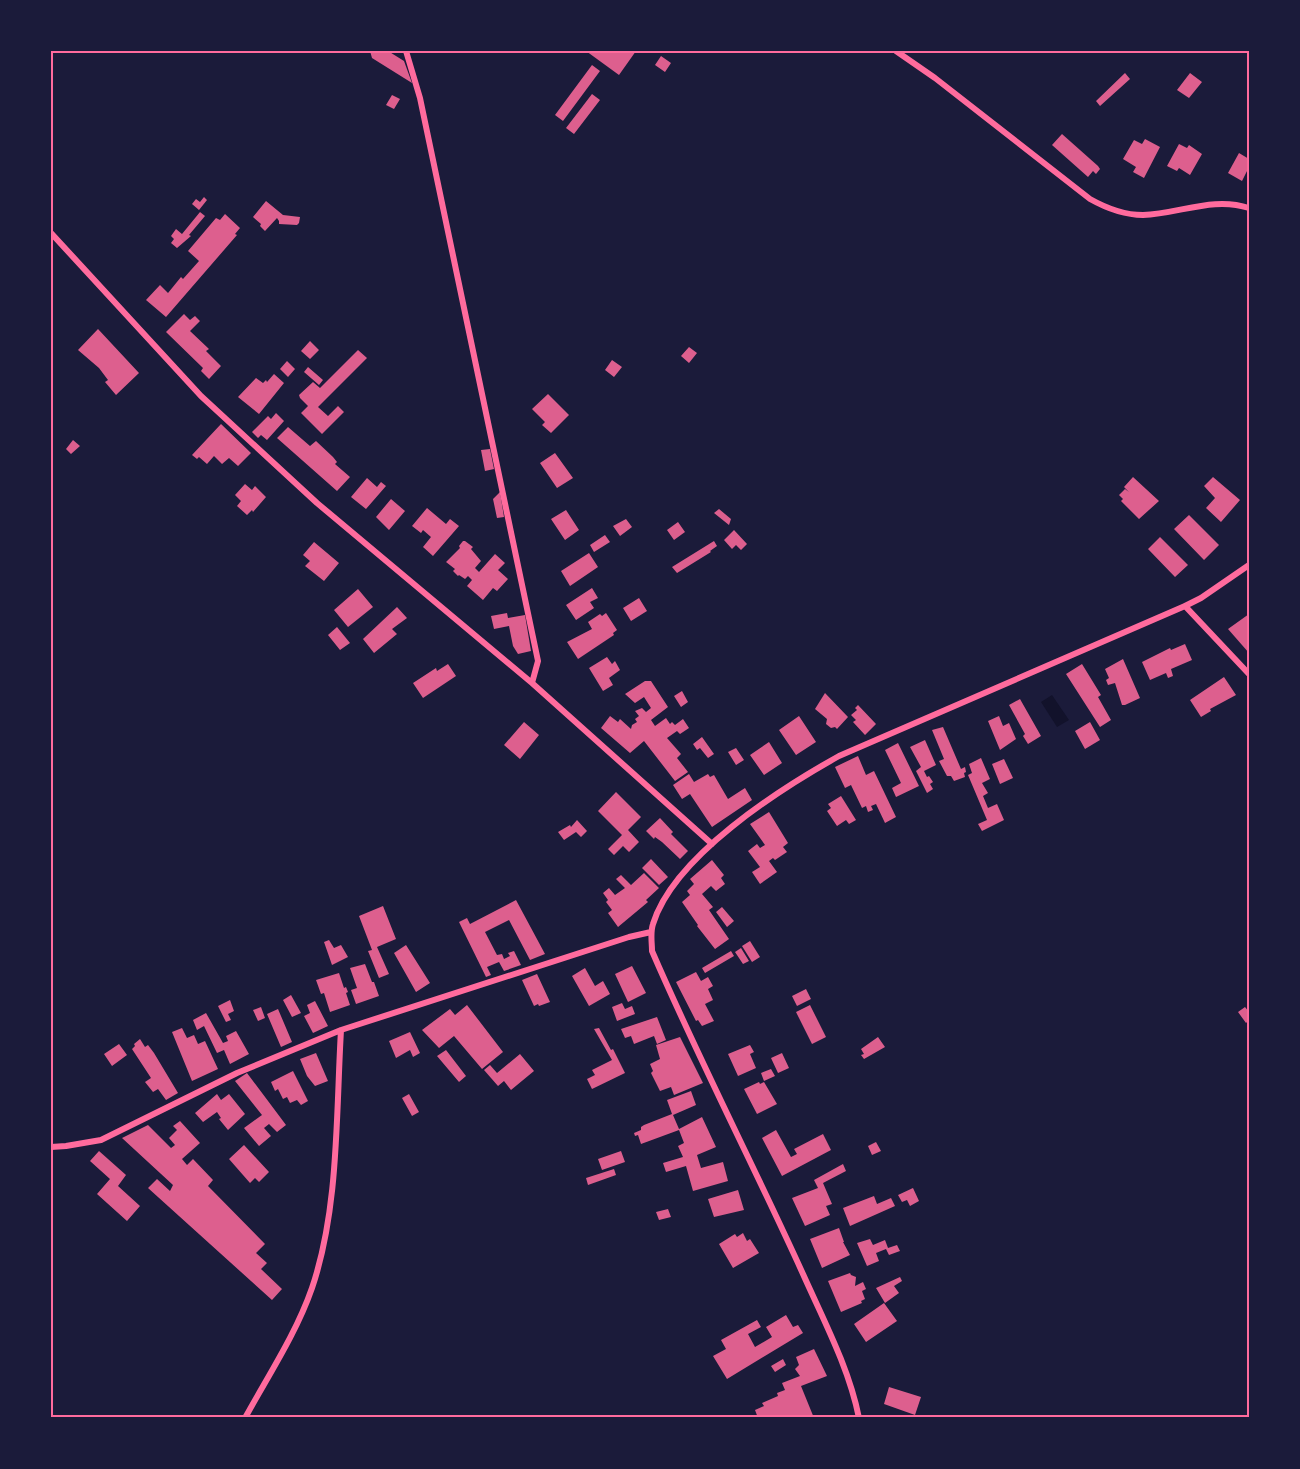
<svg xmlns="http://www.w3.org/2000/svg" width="1300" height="1469" font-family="Signika,sans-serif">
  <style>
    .water { fill: #12122b }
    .building { fill: #dd5f8e }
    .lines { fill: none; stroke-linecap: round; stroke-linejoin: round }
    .minor { stroke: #ff6b9d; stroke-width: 6 }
    .neatline { fill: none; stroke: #ff6b9d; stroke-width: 2 }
  </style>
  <rect width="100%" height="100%" fill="#1b1b3a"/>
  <path class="water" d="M1052,695L1069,720L1057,727L1041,702Z"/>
  <path class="building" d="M370,51H388L404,61L412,83L372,58Z
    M586,51H636L619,75Z
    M661,56L671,63L665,72L655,65Z
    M592,65L600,71L563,121L555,115Z
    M1125,73L1130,79L1100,106L1096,101Z
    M1190,73L1202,82L1189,98L1177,90Z
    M592,94L600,100L574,134L566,128Z
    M392,95L400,99L394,109L386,105Z
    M1062,134L1098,166L1100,169L1096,174L1093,171L1088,177L1052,145Z
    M1145,139L1160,147L1144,178L1133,172L1136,167L1123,159L1134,140L1142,144Z
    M1179,144L1187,148L1189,145L1202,154L1190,175L1179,168L1177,171L1167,166Z
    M1239,153L1249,159V167L1242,181L1228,173Z
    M204,197L207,200L199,210L192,204L196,199L200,202Z
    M266,201L283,215L300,217L299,223L297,225L279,224V221L277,218L265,231L260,226L261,224L253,217Z
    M200,212L205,216L189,235L191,236L177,248L171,243L174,239L171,236L176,229L182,234Z
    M225,214L240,228L235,234L237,235L166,317L146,300L160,285L168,293L181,277L183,279L199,261L188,251L216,218L220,220Z
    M184,314L190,320L195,316L200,321L190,331L209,349L206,351L221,366L209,379L201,371L203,368L166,332Z
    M98,329L139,373L116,395L105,382L108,380L99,368L78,350Z
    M310,341L319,350L310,359L301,351Z
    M689,347L697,353L689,363L681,356Z
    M358,350L367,358L318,407L328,416L338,406L344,412L322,434L301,413L308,406L300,398L299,395L313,382L320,388Z
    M612,360L622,367L614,377L605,370Z
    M287,361L295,369L288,377L280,369Z
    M308,367L323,380L319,385L304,372Z
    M274,374L284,383L259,414L238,397L256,378L263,383L266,380L267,382Z
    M548,394L569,415L551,433L542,425L545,422L532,409Z
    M276,413L284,421L267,440L261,435L258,438L252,432L268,416L271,419Z
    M221,424L251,453L238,466L229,458L222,464L214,456L207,464L199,457L197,459L192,455Z
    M288,427L310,446L316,441L333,457L337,462L335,464L350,477L337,491L277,438Z
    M73,440L80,446L71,454L66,449Z
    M490,449L494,469L485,471L481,450Z
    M555,453L573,478L557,488L540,463Z
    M1133,477L1159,501L1139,519L1121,501L1123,499L1119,495L1125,489L1129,492L1124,487Z
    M1213,477L1240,500L1221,522L1206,508L1215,498L1204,486Z
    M367,478L377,487L381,482L386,486L366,509L351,497Z
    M245,484L252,490L255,486L266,497L253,512L252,510L247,515L237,506L241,501L235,495Z
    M500,492L504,517L497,518L493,499Z
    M391,499L405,511L389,530L376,517Z
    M427,508L446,524L450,519L459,526L433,556L423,547L431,537L423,530L421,533L412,526Z
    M719,509L731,519L729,525L714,513Z
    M566,510L579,530L565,540L551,519Z
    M1189,515L1219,545L1204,560L1174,529Z
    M626,519L632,527L620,536L613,526Z
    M678,522L685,532L674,540L667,530Z
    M734,530L747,544L741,550L736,545L732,549L724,540Z
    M605,535L610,542L594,552L590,545Z
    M1160,537L1188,565L1175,577L1148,549Z
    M463,541H465L473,547L471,549L481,561L475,568L479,572L495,554L505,563L498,570L508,579L497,591L493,588L483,600L467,586L472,580L468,576L465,579L459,575L458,576L453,571L455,569L446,562L460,548L459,546Z
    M714,541L717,546L710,551L711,552L677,573L672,567Z
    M314,542L339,563L324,581L305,566L310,561L303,555Z
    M589,553L598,567L570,586L561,571Z
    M592,588L598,598L590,602L594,608L576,620L566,605Z
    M358,589L373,607L348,627L334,610Z
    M639,598L647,611L631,621L623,608Z
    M397,607L407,618L392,629L397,634L374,653L363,639Z
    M507,613L508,618L525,615L531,651L518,654L513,646L509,626L494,629L491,616Z
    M606,613L617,630L613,633L614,635L578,659L567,642L592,629L588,622L600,614L602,616Z
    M1249,614V653L1228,629Z
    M337,627L350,643L340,650L328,635Z
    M1185,644L1192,660L1171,669L1173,676L1168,678L1166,673L1150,680L1142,662L1170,648L1171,650Z
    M607,657L612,664L615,661L620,670L609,678L613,685L603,691L589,668Z
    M1123,659L1140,698L1125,705H1122L1115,683L1108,685L1106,680L1109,678L1105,669Z
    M448,664L456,676L423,698L413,683L436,668L437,671Z
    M1082,664L1101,695L1098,697L1111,720L1100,727L1066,674Z
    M1224,677L1236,695L1210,709L1211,711L1201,717L1190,700Z
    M645,681H651L668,707L651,720L655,726L666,718L670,724L672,722L675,725L683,719L689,728L680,734L677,731L667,738L681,754L677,758L688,772L675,781L644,741L630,753L601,728L610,716L618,722L620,719L631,729L632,725L637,722L635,719L639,716L635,711L642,708L646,712L651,708L644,697L635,703L625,694Z
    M682,691L688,702L681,707L674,696Z
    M825,693L848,717L837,729L835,727L831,728L826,724L827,719L815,709Z
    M1020,699L1041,736L1028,744L1023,736L1025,734L1009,705Z
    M858,705L876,724L865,735L853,722L856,720L851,715L857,710L855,708Z
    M799,716L816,742L796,755L779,730Z
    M999,716L1003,726L1009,723L1016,739L1000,750L988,721Z
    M524,722L539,735L520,759L504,745Z
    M1090,722L1100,740L1085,749L1075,731Z
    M943,727L961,769L965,767L966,772L964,773L965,777L954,781L951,776H947L939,761L944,759L932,730Z
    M702,737L714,754L708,758L700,748L697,750L693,744Z
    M925,740L936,765L924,771L927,777L929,776L933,782L930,784L933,789L927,793L916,771L921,767L910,747Z
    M769,742L782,763L764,775L750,755Z
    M898,743L919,786L896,797L892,788L901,783L885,750Z
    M736,748L744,760L736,765L728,752Z
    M858,756L866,775L874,771L896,817L885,823L876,804L871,806L873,810L868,812L866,806L862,808L851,785L845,788L835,767Z
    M981,758L990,779L982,783L988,793L983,796L988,808L997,804L1004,820L982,831L978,824L987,820L968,775L972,773L969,764Z
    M1004,759L1013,778L1000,784L992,764Z
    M689,774L694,782L708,774L710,777L714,775L728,799L745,788L752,800L712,827L690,794L682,799L673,785Z
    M616,792L641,817L628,830L639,842L629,852L623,846L614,855L608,849L622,835L598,811Z
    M841,796L856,820L849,824L846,820L837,826L827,811L831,808L828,804Z
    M769,812L788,843L783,847L787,852L775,860L773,858L769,861L777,872L760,884L752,872L760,867L748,851L757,844L760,848L765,845L750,824Z
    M660,818L673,832L671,834L688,851L680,859L662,842L655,837L654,839L646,831Z
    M577,820L587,831L581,837L576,832L564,840L558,832L570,825L571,827Z
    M651,859L668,877L659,885L642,868Z
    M712,860L724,875L721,878L725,884L716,891L711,886L702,894L713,907L709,910L729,939L715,949L697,926L698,925L682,902L690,895L687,891L694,884L690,879Z
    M644,873L659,888L646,900L648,902L618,927L608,913L612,910L606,902L608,900L603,893L609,888L615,895L625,888L616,879L621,875L631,885Z
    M516,900L545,954L530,960L509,920L485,932L497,955L502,954L504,959L510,956L508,953L514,951L521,965L504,971L499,962L487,967L491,975L486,977L459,922L467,918L470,924Z
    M383,906L396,939L377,947L389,974L379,978L368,951L372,950L359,916Z
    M722,907L734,921L727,927L716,912Z
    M329,940L334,948L341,945L348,957L332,965L324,942Z
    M750,941L760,957L752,962L742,946Z
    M406,945L430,983L416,992L394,953Z
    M741,948L749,961L743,964L735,952Z
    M731,951L734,956L705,973L702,968Z
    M365,964L372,982H374L379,996L356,1004L351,990L357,988L350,968Z
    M632,966L646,993L628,1002L615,974Z
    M585,968L595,986L603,981L610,994L589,1006L572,976Z
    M696,972L701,981L708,977L713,986L708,989L713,1000L705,1004L714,1021L702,1026L698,1020L696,1021L676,982Z
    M339,973L344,988L346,987L348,992L346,993L350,1005L330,1012L324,993L321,994L316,980Z
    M537,974L550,1002L539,1006L538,1004L534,1006L522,980Z
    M806,989L811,999L797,1006L792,996Z
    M291,995L301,1013L292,1017L283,1000Z
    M230,1000L234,1011L228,1014L231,1020L226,1022L218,1006Z
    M315,1001L328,1026L313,1033L304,1016L310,1013L307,1005Z
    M622,1003L625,1009L632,1006L635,1014L617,1021L612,1007Z
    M467,1005L503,1052L482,1069L454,1036L439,1048L422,1030L450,1009L455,1015Z
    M810,1005L826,1037L812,1044L796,1012Z
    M261,1007L265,1018L258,1021L253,1010Z
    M1245,1007L1249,1012V1020L1246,1023L1238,1012Z
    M278,1009L292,1042L281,1047L267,1014Z
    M206,1013L223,1043L228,1041L226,1036L236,1031L249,1054L230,1064L224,1050L217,1053L204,1026L197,1030L193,1020Z
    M657,1017L666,1040L657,1044L654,1036L634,1044L631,1036L625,1038L621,1029Z
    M182,1028L187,1038L194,1035L198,1044L205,1041L218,1069L192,1081L172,1032Z
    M599,1028L611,1050L613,1049L625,1073L592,1089L587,1079L595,1075L592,1070L612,1060L594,1029Z
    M410,1032L420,1053L413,1057L410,1050L396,1058L389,1041Z
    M680,1037L703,1083L674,1095L671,1087L660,1091L651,1073L653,1071L650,1064L660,1059L656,1045Z
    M878,1037L885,1047L864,1059L861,1055L864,1054L861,1049Z
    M140,1039L145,1047L148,1045L154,1053L178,1093L166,1100L158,1089L153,1092L145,1082L151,1078L132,1049L135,1046L134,1044Z
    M119,1044L127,1055L112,1066L104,1054Z
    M750,1045L754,1052L750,1054L756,1068L738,1076L728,1054Z
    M446,1050L466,1076L459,1082L437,1056Z
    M316,1053L328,1081L315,1086L307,1076L300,1059Z
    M782,1053L789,1068L778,1073L771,1058Z
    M520,1054L534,1071L511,1090L504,1081L498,1086L484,1070L490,1065L497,1073Z
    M771,1069L775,1076L764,1081L761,1073Z
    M293,1071L308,1101L301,1105L297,1100L290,1103L287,1097L283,1099L278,1089L275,1091L271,1082Z
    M247,1073L286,1125L277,1132L269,1124L264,1128L271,1136L259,1146L244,1128L262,1115L235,1081Z
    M759,1082L760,1084L764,1082L777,1104L757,1114L744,1089Z
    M691,1091L696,1105L673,1115L679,1129L702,1117L716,1147L697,1155L701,1168L723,1162L728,1181L693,1191L686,1166L666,1172L663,1163L683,1157L678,1146L684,1143L679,1130L641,1144L638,1135L635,1136L634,1133L641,1130V1127L644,1125L672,1114L667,1100Z
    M217,1094L221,1100L229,1094L245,1114L228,1130L219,1119L221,1118L217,1112L203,1122L195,1113Z
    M409,1094L419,1112L412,1116L402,1098Z
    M180,1121L200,1143L182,1159L187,1165L193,1159L213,1180L208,1186L265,1244L256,1253L267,1263L261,1269L282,1289L272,1300L148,1188L157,1179L170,1191L173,1185L122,1138L148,1125L171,1148L175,1145L169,1138L177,1130L173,1126Z
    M776,1130L791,1157L797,1154L794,1149L823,1134L831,1150L782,1176L762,1138Z
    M876,1142L881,1151L872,1155L868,1146Z
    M244,1145L269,1172L259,1182L255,1178L250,1183L229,1159Z
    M99,1151L126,1175L118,1186L140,1206L127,1221L97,1194L110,1179L90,1161Z
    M621,1151L625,1162L602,1170L598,1159Z
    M843,1164L846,1171L823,1183L832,1204L826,1206L830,1215L805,1226L792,1198L818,1188L814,1180Z
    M614,1169L616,1175L588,1185L586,1178Z
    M913,1188L919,1201L910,1206L907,1200L902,1202L898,1195Z
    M738,1190L744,1210L714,1217L708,1199Z
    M874,1196L877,1204L891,1198L895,1206L850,1226L843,1208Z
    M668,1209L671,1217L659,1220L656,1212Z
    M839,1228L844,1242H843L850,1255L822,1268L810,1239Z
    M743,1233L747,1241L750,1239L759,1253L733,1268L719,1244L735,1234L737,1237Z
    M870,1239L873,1245L885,1240L888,1248L897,1245L900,1251L889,1255L886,1249L876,1253L879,1261L867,1266L857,1243Z
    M850,1273L851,1275L856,1277L855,1286L863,1282L866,1289L862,1291L865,1299L861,1301L862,1303L841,1312L828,1281Z
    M900,1277L902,1281L894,1286L899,1293L885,1303L876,1288Z
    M884,1303L897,1321L866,1342L854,1324Z
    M786,1315L793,1327L798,1325L803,1333L727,1379L713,1356L726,1349L721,1340L757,1320L761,1327L748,1334L755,1347L772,1337L766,1327Z
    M814,1349L827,1376L801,1386L814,1418H758L755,1410L764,1406L762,1403L778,1396L777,1393L785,1390L782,1383L800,1376L795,1369L799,1365L796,1357Z
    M783,1359L786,1365L775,1372L771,1366Z
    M889,1387L921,1397L915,1415L884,1404Z"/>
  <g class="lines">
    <path class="minor" d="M406,51L420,98L538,661L532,683
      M896,51L935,78L1090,199C1106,208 1123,215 1143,215C1179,214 1213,196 1249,208
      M51,233L201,396L317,503L532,683L712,844
      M1185,606L1249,674
      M51,1147L66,1146L101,1140L237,1073L341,1030L629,937L651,932
      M245,1418C268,1376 296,1334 312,1288C339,1209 336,1114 341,1030
      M859,1418C849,1368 824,1321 803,1274C754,1166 699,1060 652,951C652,942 650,933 653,924C674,856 780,789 839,756L1185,606L1201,598L1249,565"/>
  </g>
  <rect width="1300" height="1469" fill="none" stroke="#1b1b3a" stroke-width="105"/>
  <rect x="52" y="52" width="1196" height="1364" class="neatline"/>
</svg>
